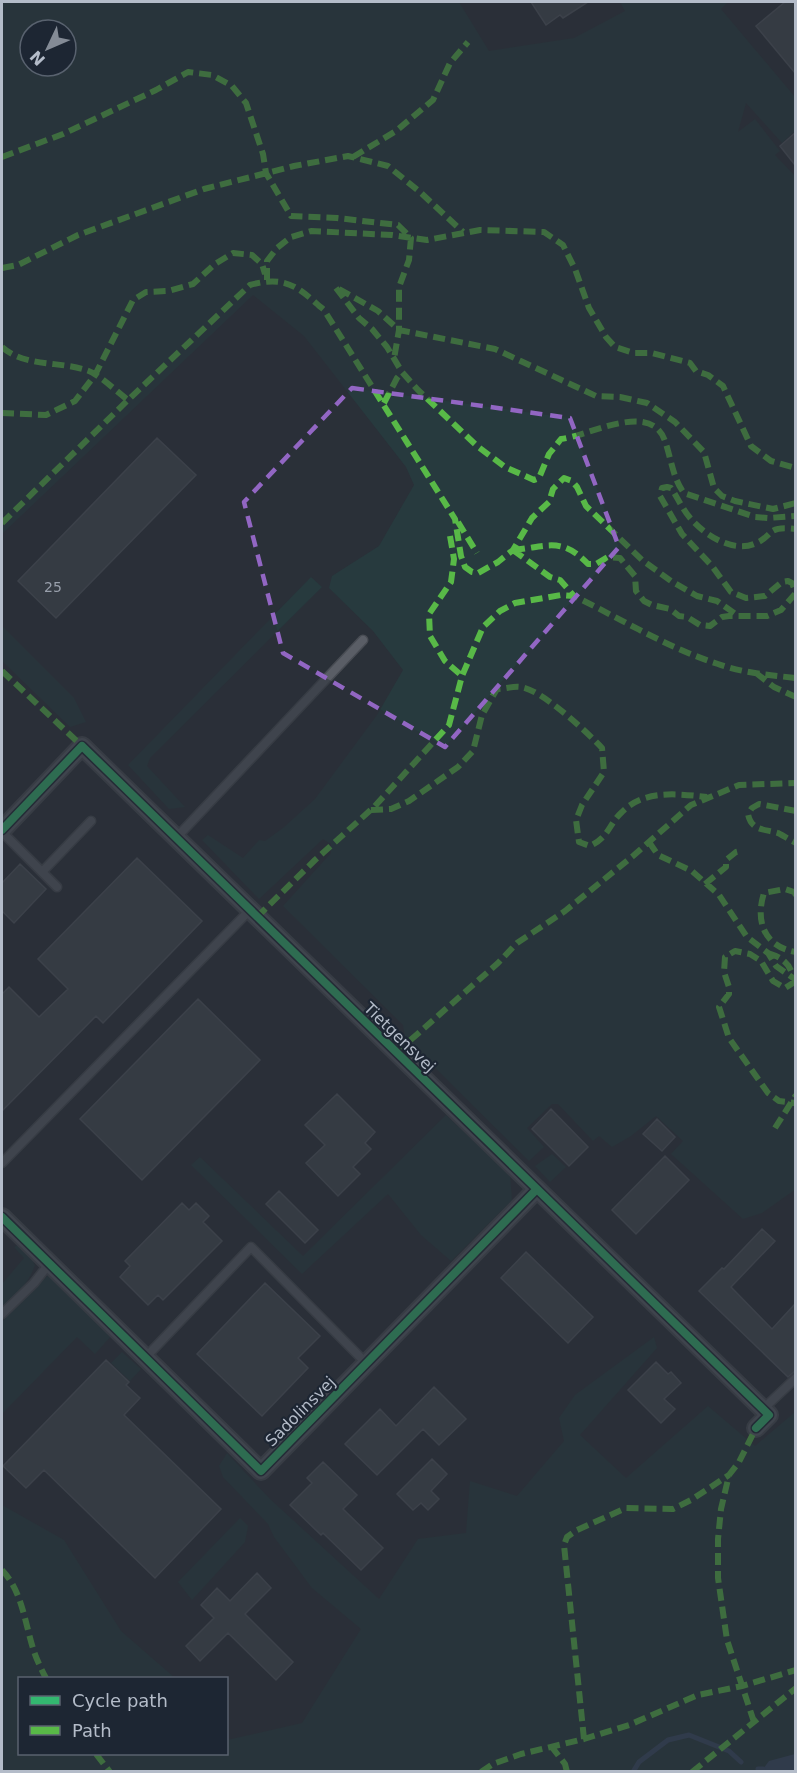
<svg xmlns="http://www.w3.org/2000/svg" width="797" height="1773" font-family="'DejaVu Sans',sans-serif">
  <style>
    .green { fill: #273a3e; fill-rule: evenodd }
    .water { fill: #384963 }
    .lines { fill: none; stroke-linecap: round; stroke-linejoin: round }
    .stream { stroke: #384963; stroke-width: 5 }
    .building { fill: #444950; stroke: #52575f; stroke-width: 1.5 }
    .service-casing { stroke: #484c53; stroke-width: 11 }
    .minor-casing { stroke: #484c53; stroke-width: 20 }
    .service { stroke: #5a5e66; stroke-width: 8 }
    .minor { stroke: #5a5e66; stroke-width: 16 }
    .quiet { stroke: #58b947; stroke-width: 6; stroke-dasharray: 12 6; stroke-linecap: butt }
    .cycleway-casing { stroke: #1d2633; stroke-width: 11 }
    .cycleway { stroke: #33b770; stroke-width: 8 }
    .marked { fill: none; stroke: #9266c3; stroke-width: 4.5; stroke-dasharray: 12 8; stroke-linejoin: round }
    .labels { text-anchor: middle; stroke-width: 4.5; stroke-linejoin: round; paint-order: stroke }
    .number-label { font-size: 14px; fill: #989fab }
    .street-label { font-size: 16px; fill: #b4bcc9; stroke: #1d2633 }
  </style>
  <rect width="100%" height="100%" fill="#2a3038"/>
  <path class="green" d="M2,2H459L489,51L574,38L625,11L620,2H728L721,9L795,97V131L782,143L746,103L738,132L755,119L780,151L775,155L796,177V1189L762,1213L743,1219L671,1154L683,1141L656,1116L631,1136L612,1147L599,1136L593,1141L558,1104H552L527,1128L544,1147L529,1161L405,1038L403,1025L283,906L331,853V844L323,839L259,899L202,840L208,835L243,858L259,840L265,841L283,828L315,799L377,715L403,670L373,631L329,588L332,576L379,546L414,485L406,467L304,336L253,295L2,534ZM30,30H66V66H30Z
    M311,577L322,587L150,758L147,766L185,807L169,809L128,765Z
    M2,626L74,698L86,722L70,727L2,661Z
    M446,1115L510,1174L512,1200L451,1261L421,1235L388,1194L302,1274L191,1165L200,1157L303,1256Z
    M552,1154L566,1167L550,1182L535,1166Z
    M20,1244L30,1256L35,1265C29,1283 15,1297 2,1309V1284L24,1258L14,1247Z
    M47,1276L53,1277L112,1335L95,1354L77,1337L2,1414V1322Z
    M654,1337L657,1348L580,1435L626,1478L708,1406L755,1446L795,1412V1771H2V1505L64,1540L121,1631L175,1678H20V1754H226L227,1740L302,1723L361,1629L312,1588L274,1537L268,1524L223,1477L219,1466L227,1453L270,1499L379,1599L418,1539L466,1533L470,1481L517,1496L564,1441L559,1418L575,1395Z
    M122,1352L141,1369L130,1381L111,1363Z
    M240,1518L248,1526L245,1542L192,1600L178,1582Z"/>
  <path class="water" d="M795,1754V1771H765L763,1769L769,1761Z"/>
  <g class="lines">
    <path class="stream" d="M758,1769H763
      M633,1772L639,1762L668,1740L689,1735L729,1751L741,1762"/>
  </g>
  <path class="building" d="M531,2H588L563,18L560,15L546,25Z
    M785,2H795V73L756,26Z
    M795,133V165L780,146Z
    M157,438L196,475L56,618L18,581Z
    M137,858L202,921L103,1023L96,1016L2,1111V994L9,987L39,1017L68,989L38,959Z
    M20,864L46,889L14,923L2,911V883Z
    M198,999L260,1060L142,1180L80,1119Z
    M337,1094L375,1132L365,1143L371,1149L353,1167L360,1174L338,1196L306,1163L325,1145L305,1125Z
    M551,1109L588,1147L569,1166L532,1129Z
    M657,1119L675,1137L662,1151L643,1134Z
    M665,1156L689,1180L636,1234L612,1210Z
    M279,1191L318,1230L305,1243L266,1204Z
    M182,1203L189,1210L196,1203L209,1216L203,1222L222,1241L163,1300L158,1295L148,1305L120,1277L130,1266L125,1261Z
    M762,1229L775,1241L731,1287L772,1329L795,1304V1371L788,1377L699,1291L722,1268L724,1269Z
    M526,1252L593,1317L568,1343L501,1278Z
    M265,1283L320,1336L298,1358L308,1368L262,1416L197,1354Z
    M106,1360L129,1382L126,1385L140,1398L124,1415L221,1509L155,1578L44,1470L26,1488L3,1466Z
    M656,1362L668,1374L671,1372L681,1383L664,1399L675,1409L661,1423L628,1390Z
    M434,1387L466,1419L439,1445L423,1429L377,1475L345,1444L380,1409L396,1426Z
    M432,1459L447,1474L431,1491L439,1499L428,1510L421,1503L413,1510L397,1494Z
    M323,1462L357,1495L343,1509L383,1548L361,1570L323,1533L321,1535L290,1505L312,1483L307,1478Z
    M257,1573L271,1588L245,1614L293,1662L276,1680L228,1633L200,1661L186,1646L214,1618L201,1605L217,1588L230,1601Z"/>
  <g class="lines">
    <g class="service-casing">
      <path id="service" d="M2,832L57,887
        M176,838L363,640
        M42,872L91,821
        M2,1163L250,910
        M2,1314L34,1283L49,1264
        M145,1358L251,1247L366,1363
        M763,1409L796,1378"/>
    </g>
    <g class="minor-casing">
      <path id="minor" d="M2,830L82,746L769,1415L756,1428
        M2,1217L261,1471L537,1189"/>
    </g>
    <use href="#service" class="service"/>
    <use href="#minor" class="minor"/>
    <path class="quiet" d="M2,157L63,134L156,90L188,72L212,75L232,86L246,103L263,154L266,173L291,216L337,218L398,225L411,238L409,260L399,287V330L394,359
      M353,157L396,131L433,100L450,63L468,42
      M2,268L18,265L78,235L204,189L294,166L348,156L388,166L420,192L463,232
      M267,280V261L277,248L291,237L311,231L392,235L427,240L480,230L544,232L563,245L575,269L589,308L606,337L615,347L634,353H652L690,363L696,371L708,375L723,386L751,446L771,461L796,468
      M336,288L359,318L372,329L387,347L402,372L418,390L477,446L505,467L534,480L539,478L549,454L561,439C589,436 651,400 665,441C671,458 673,479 684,493L755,517L768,518L796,516
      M339,289L378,311L399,330L495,349L596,396L620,397L647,403L675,422L704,452L714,488L722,496L735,501L773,509L796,503
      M2,347C24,367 59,361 86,370C98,373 117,392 128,400
      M384,403L397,378L402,372
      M2,413L46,415L75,401L95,375L133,300L146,292L168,291L193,284L215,264L233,253L252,255L262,264L265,274
      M458,522L477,553
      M2,523L128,400L250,285C286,275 298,287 324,310L455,519L461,556L465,567L472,572L478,573L498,562L513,550L532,518L549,502L553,489L564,478L572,481L577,487L586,506L642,560L671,581L697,596L717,601L737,615
      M450,536L454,559L451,582L429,614L430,636L445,661L462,676
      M513,550C547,547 561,536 588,564H596L608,557L620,558L635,576L636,591L644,601L652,605L670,609L679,616L687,617L700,625L710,626L722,617L729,616H767L781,610L795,594L794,588L792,583L788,581L782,582L765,596L746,598L731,592L712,566L682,534L660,496L662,488L667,487L671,488C676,495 679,502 683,508C695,529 729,554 754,544C775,536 765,525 796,529
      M513,550L550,577L560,580L574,596
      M2,671L82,746
      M756,673L774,687L796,697
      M371,810L391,809L409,801L458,767L473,751L482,715L497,689C504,689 513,686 520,687C540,688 588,733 602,748L604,772L582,805L576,820L579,842L590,846C610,836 608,825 622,812C645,789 678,794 707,797
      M796,811L759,804L752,808L748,814C751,831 765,829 778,833C784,836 790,840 796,843
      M649,842L658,855L692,871L719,895L747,937L768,953L776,966L796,980
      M705,884L726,867V860L736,852L740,851
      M796,895L794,892L785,889L764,893C755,921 764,947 796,952
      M257,917L315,860L374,807L449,725L462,676L483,627L500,611L515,603L561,595L574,596C621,619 668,648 718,664C743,673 769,675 796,678
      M768,953C781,957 790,963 793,977
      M796,981L785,988L773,981L761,961L750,954L735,951L725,957L724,972L729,987V994L719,1007L729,1038L768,1093L779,1101L796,1103
      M397,1052L498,963L517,943L565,911L633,856L691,805L739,785L796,783
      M775,1128L796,1095
      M2,1570C24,1593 25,1628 36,1657C39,1664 42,1671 46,1678
      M754,1722L727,1640L718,1578V1539L721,1509L729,1475L739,1462L756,1428
      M584,1739L564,1545L567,1537L577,1530L626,1508L673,1509L691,1500L729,1475
      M551,1746L565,1764L567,1772
      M96,1754L110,1772
      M481,1772L493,1764L521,1754L584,1739L629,1725L698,1695L742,1686L796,1670
      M692,1772L796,1688"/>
    <g class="cycleway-casing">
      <path id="cycleway" d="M2,830L82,746L769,1415L756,1428
        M2,1217L261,1471L537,1189"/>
    </g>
    <use href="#cycleway" class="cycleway"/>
  </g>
  <path d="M0 0H797V1773H0ZM352,388L570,418L619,547L445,747L283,653L244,502Z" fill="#2a3038" fill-opacity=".55" fill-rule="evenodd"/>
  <path class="marked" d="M352,388L570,418L619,547L445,747L283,653L244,502Z"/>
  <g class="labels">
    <g class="number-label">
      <text x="53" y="592">25</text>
    </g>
    <g class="street-label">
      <text transform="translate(400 1037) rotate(44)" y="6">Tietgensvej</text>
      <text transform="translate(300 1411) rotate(-45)" y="6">Sadolinsvej</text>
    </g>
  </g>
  <rect width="797" height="1773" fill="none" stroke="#b4bcc9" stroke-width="6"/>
  <rect x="18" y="1677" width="210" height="78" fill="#1d2633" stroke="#59626f" stroke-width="1.5"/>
  <rect x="30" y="1696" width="30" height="9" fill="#33b770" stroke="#59626f" stroke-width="1.5"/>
  <text x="72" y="1707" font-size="18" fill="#b4bcc9">Cycle path</text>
  <rect x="30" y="1726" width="30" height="9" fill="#58b947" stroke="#59626f" stroke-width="1.5"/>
  <text x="72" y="1737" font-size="18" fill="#b4bcc9">Path</text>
  <g transform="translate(48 48) rotate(226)"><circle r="28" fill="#1d2633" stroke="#59626f" stroke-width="1.5"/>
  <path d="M0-4.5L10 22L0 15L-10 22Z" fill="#848b96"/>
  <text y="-9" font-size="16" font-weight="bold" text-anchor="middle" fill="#b4bcc9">N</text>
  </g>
</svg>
